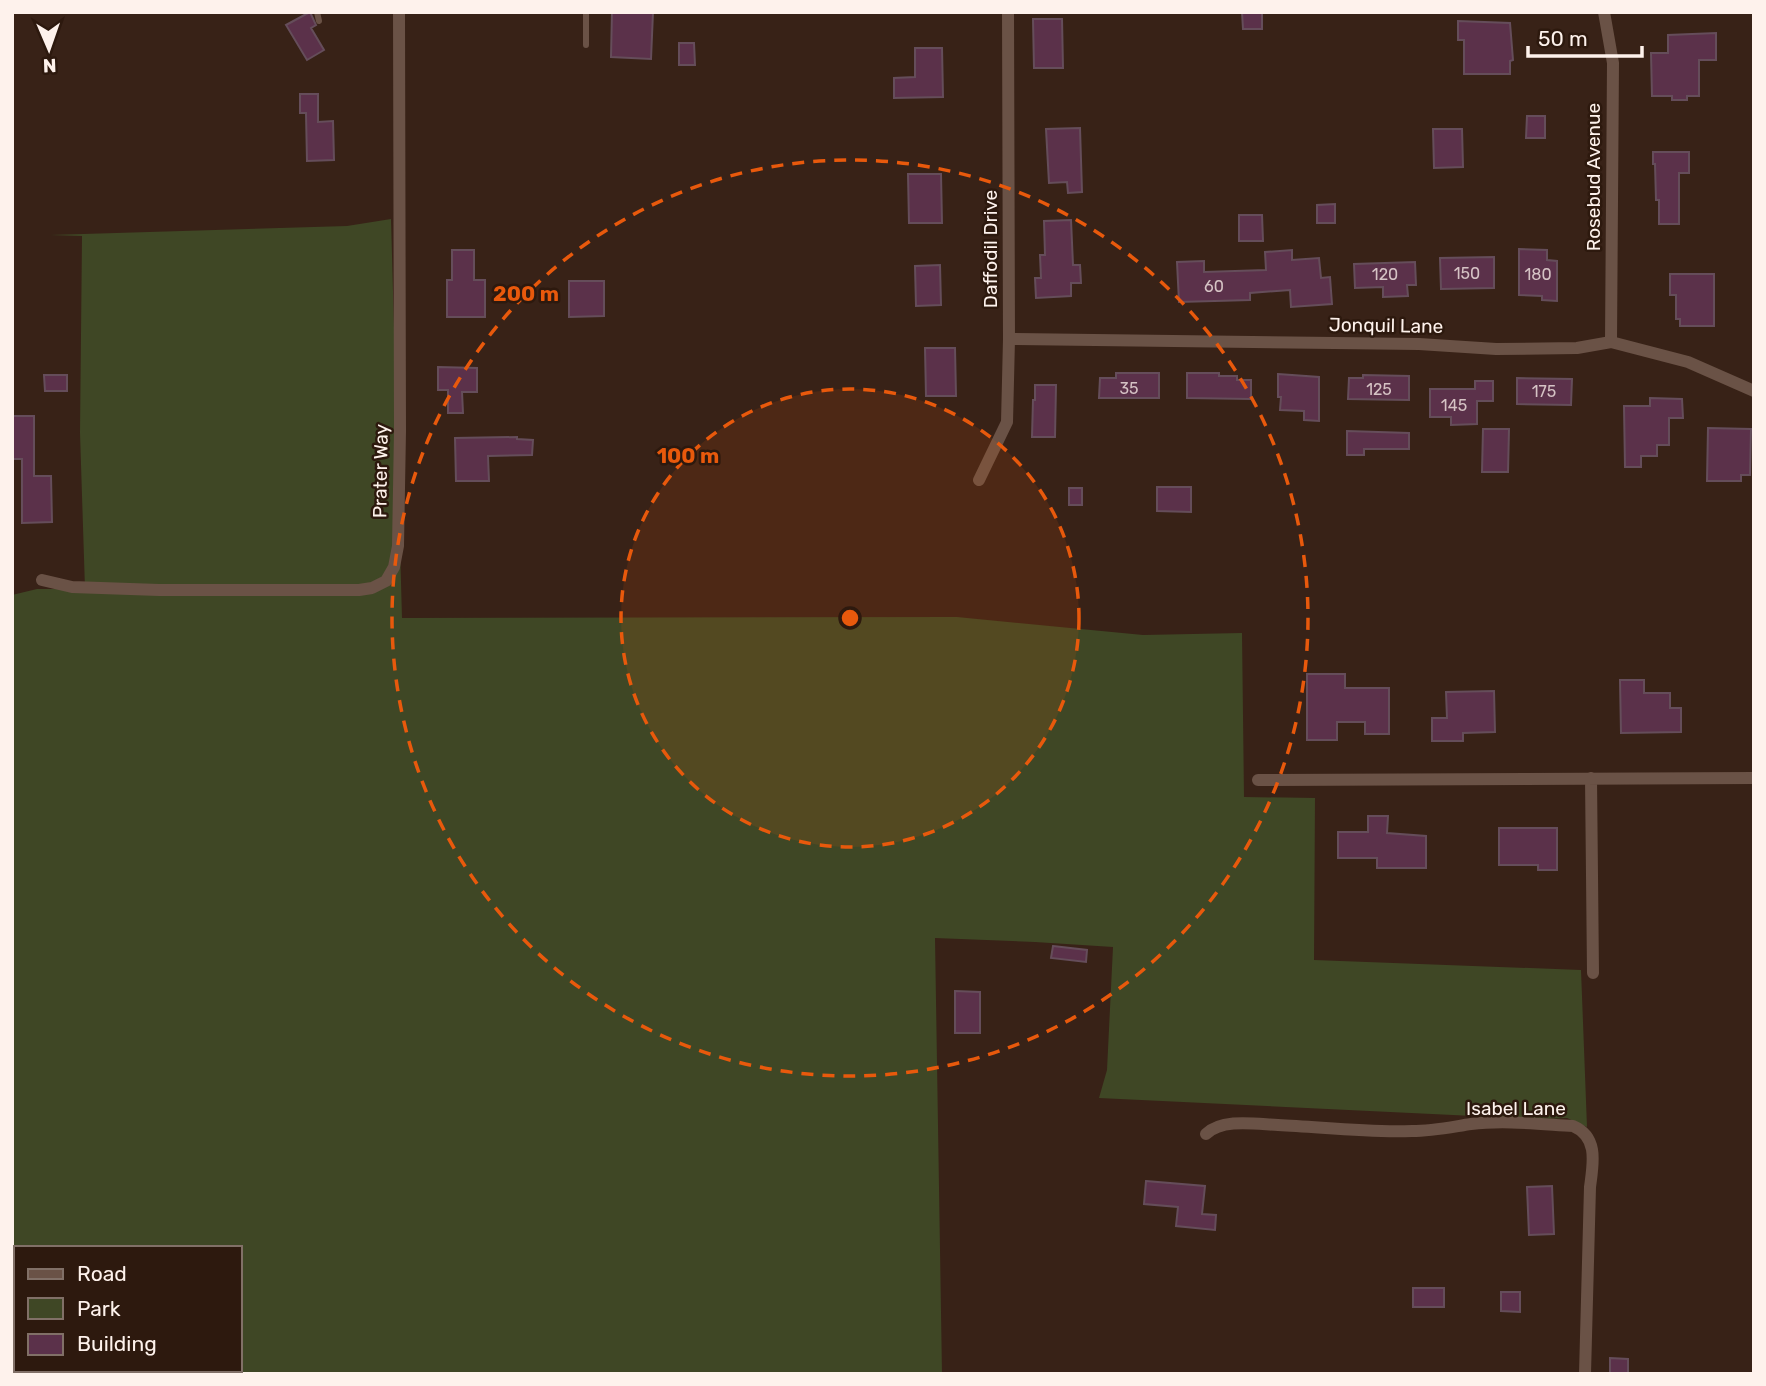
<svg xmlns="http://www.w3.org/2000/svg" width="1766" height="1386" font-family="Rubik,sans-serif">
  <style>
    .green { fill: #3f4725; fill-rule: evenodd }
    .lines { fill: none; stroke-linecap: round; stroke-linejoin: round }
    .stream { stroke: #001129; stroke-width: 4.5 }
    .building { fill: #5b314a; stroke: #654d5a; stroke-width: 2 }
    .lane { stroke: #6a5246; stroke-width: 6 }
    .street { stroke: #6a5246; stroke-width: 12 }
    .ring { fill: none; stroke: #e8590c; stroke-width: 3.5; stroke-dasharray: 12 9 }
    .labels { text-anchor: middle; stroke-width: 5; stroke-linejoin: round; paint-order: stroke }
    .number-label { font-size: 16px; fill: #d5c2c4 }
    .street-label { font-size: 19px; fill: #fef2ec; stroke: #2d190e }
    .centre { fill: #e8590c; stroke: #2d190e; stroke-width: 3.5 }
    .ring-label { font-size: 21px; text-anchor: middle; font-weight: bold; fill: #e8590c; stroke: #2d190e; stroke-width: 5; stroke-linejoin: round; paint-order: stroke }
  </style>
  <rect width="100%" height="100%" fill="#382217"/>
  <path class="green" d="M391,219L402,618L957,617L1143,635L1242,633L1244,797L1315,798L1314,960L1581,970L1587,1127L1567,1118L1538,1119L1099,1098L1107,1070L1113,947L1035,942L935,938L942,1374H12V595L37,589H85L80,433L82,236L50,235L347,226ZM16,1248H240V1370H16Z"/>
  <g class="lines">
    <path class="stream" d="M12,1276L16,1278
      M85,1370L86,1374"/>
  </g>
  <path class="building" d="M310,12L316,25L311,28L324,50L307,60L286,25Z
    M612,12H653L651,59L611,57Z
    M1242,12H1262V29H1243Z
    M1033,19H1062L1063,68H1034Z
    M1458,21L1510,23L1513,60L1510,61V74H1464V40H1458Z
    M1716,33V60H1699V96H1687V100H1672V96H1652L1651,53H1668V35Z
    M679,43H694L695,65H679Z
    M915,48H942L943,97L894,98V78L915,77Z
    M300,94H318V122L333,121L334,160L307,161L306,113H300Z
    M1527,116H1545V138H1526Z
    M1080,128L1082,192L1068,193L1067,182L1049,183L1046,129Z
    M1433,129H1462L1463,167L1434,168Z
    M1653,152H1689V173H1679V224H1659V200H1656L1655,164H1653Z
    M908,174H941L942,223H909Z
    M1335,204V223H1317V205Z
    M1239,215H1262L1263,241H1239Z
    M1071,220L1073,265H1080L1081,283H1071V296L1036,298L1035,278H1041L1040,255H1045L1044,221Z
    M1519,249L1547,250V260L1557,261V301L1542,300V296L1519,295Z
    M452,250H474V280H485V317H447V280H452Z
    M1292,250V260L1319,258L1321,278L1330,277L1332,304L1291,307L1290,290L1250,293V300L1179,302L1177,262L1204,261V272L1266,270L1265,252Z
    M1494,257V288L1441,289L1440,258Z
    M1415,262L1416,285H1407L1408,296L1383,297V287L1355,288L1354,264Z
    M940,265L941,305L916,306L915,266Z
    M1670,274H1714V326H1680V319H1676V295H1670Z
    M569,281H604V316L569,317Z
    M925,348H955L956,396H926Z
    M438,367L477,368V392H462L463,413H448V390H438Z
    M1116,373H1159V398H1099L1100,378H1116Z
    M1187,373H1219V376H1237V380H1251V399L1187,398Z
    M1278,374L1319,377V421L1304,420V411L1280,410L1281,397H1278Z
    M44,375H67V391H45Z
    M1363,375L1409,376V400L1348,399L1349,378H1363Z
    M1517,378L1572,379L1571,405L1517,404Z
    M1475,381H1493V401H1477V424L1451,425V417H1430V389H1475Z
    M1035,385H1056L1055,437H1032L1033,400H1035Z
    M1650,398L1682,399L1683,418H1669V445H1657V456H1641V467H1625L1624,406H1650Z
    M12,416H34V476H51L52,522L22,523V459H12Z
    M1708,428L1751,429L1750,475H1741V481H1707Z
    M1483,429H1509L1508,472H1482Z
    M1347,431L1409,433V449H1364V455H1347Z
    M517,437V439L533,440L532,455L488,456L489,481H456L455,438Z
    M1157,487H1191V512L1157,511Z
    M1069,488H1082V505H1069Z
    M1307,674H1345V688H1389V734H1365V722H1337V740H1307Z
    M1620,680H1644V693H1670V708H1681V732L1621,733Z
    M1494,691L1495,732L1463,733V741H1432V718H1447L1446,692Z
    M1368,816H1388L1387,833L1426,836V868H1377V858H1338V832H1368Z
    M1499,828H1557V870H1538V865H1499Z
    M1053,946L1087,950L1086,962L1051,958Z
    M955,991L980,992V1033H955Z
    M1146,1181L1205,1186L1202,1214L1216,1215L1215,1230L1176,1226L1178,1207L1144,1204Z
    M1552,1186L1554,1234L1529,1235L1527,1187Z
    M1413,1288H1444V1307H1413Z
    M1501,1292H1520V1312L1501,1311Z
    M1610,1358L1628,1359V1374H1610Z"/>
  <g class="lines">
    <path class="lane" d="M317,12L319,21
      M586,12V45"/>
    <path class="street" d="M1604,12L1613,63L1611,342
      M1009,339L1419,344L1496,349L1577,348L1611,342L1688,362L1754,391
      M979,480L1007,422L1009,339L1008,12
      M42,580L72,587L159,590H359L372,588L386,581L394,567L398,546L400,431L399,12
      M1591,778L1593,973
      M1258,780L1754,778
      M1206,1134C1222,1118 1256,1124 1278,1125C1322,1127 1368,1133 1412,1131C1432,1131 1451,1127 1471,1124C1504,1120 1539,1124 1573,1126C1599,1137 1593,1164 1590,1187L1585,1374"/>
  </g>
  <circle cx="850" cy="618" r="229" fill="#e8590c" fill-opacity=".12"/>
  <g class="ring">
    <circle cx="850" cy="618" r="229"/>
    <circle cx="850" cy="618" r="458"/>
  </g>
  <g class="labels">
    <g class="number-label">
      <text x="1467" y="279">150</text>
      <text x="1385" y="280">120</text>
      <text x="1538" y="280">180</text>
      <text x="1214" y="292">60</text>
      <text x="1129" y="394">35</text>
      <text x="1379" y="395">125</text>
      <text x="1544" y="397">175</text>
      <text x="1454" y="411">145</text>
    </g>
    <g class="street-label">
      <text transform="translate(1593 177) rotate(-90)" y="7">Rosebud Avenue</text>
      <text transform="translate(990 249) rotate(-90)" y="7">Daffodil Drive</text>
      <text transform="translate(1386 325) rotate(1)" y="7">Jonquil Lane</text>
      <text transform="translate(380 471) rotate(-89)" y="7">Prater Way</text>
      <text x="1516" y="1115">Isabel Lane</text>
    </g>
  </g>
  <circle cx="850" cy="618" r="10" class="centre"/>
  <g class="ring-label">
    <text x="526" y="301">200 m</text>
    <text x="688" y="463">100 m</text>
  </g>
  <rect width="1766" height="1386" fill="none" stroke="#fef2ec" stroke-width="28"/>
  <rect x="14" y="1246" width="228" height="126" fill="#2d190e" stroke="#817067" stroke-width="2"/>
  <rect x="28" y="1269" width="35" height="10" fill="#6a5246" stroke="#817067" stroke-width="2"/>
  <text x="77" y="1281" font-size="21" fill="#fef2ec">Road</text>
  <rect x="28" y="1298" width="35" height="21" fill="#3f4725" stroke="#817067" stroke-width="2"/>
  <text x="77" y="1316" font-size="21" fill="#fef2ec">Park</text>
  <rect x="28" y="1334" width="35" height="21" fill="#5b314a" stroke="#817067" stroke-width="2"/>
  <text x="77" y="1351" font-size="21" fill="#fef2ec">Building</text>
  <g transform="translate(49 49) rotate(178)" stroke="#2d190e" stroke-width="5" paint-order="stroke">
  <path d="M0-5L12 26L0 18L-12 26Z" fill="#fef2ec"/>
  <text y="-10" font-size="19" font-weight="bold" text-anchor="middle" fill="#fef2ec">N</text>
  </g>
  <path d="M1528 46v10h114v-10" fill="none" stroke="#fef2ec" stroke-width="3.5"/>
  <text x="1538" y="46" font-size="21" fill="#fef2ec" stroke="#2d190e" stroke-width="5" paint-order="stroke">50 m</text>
</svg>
